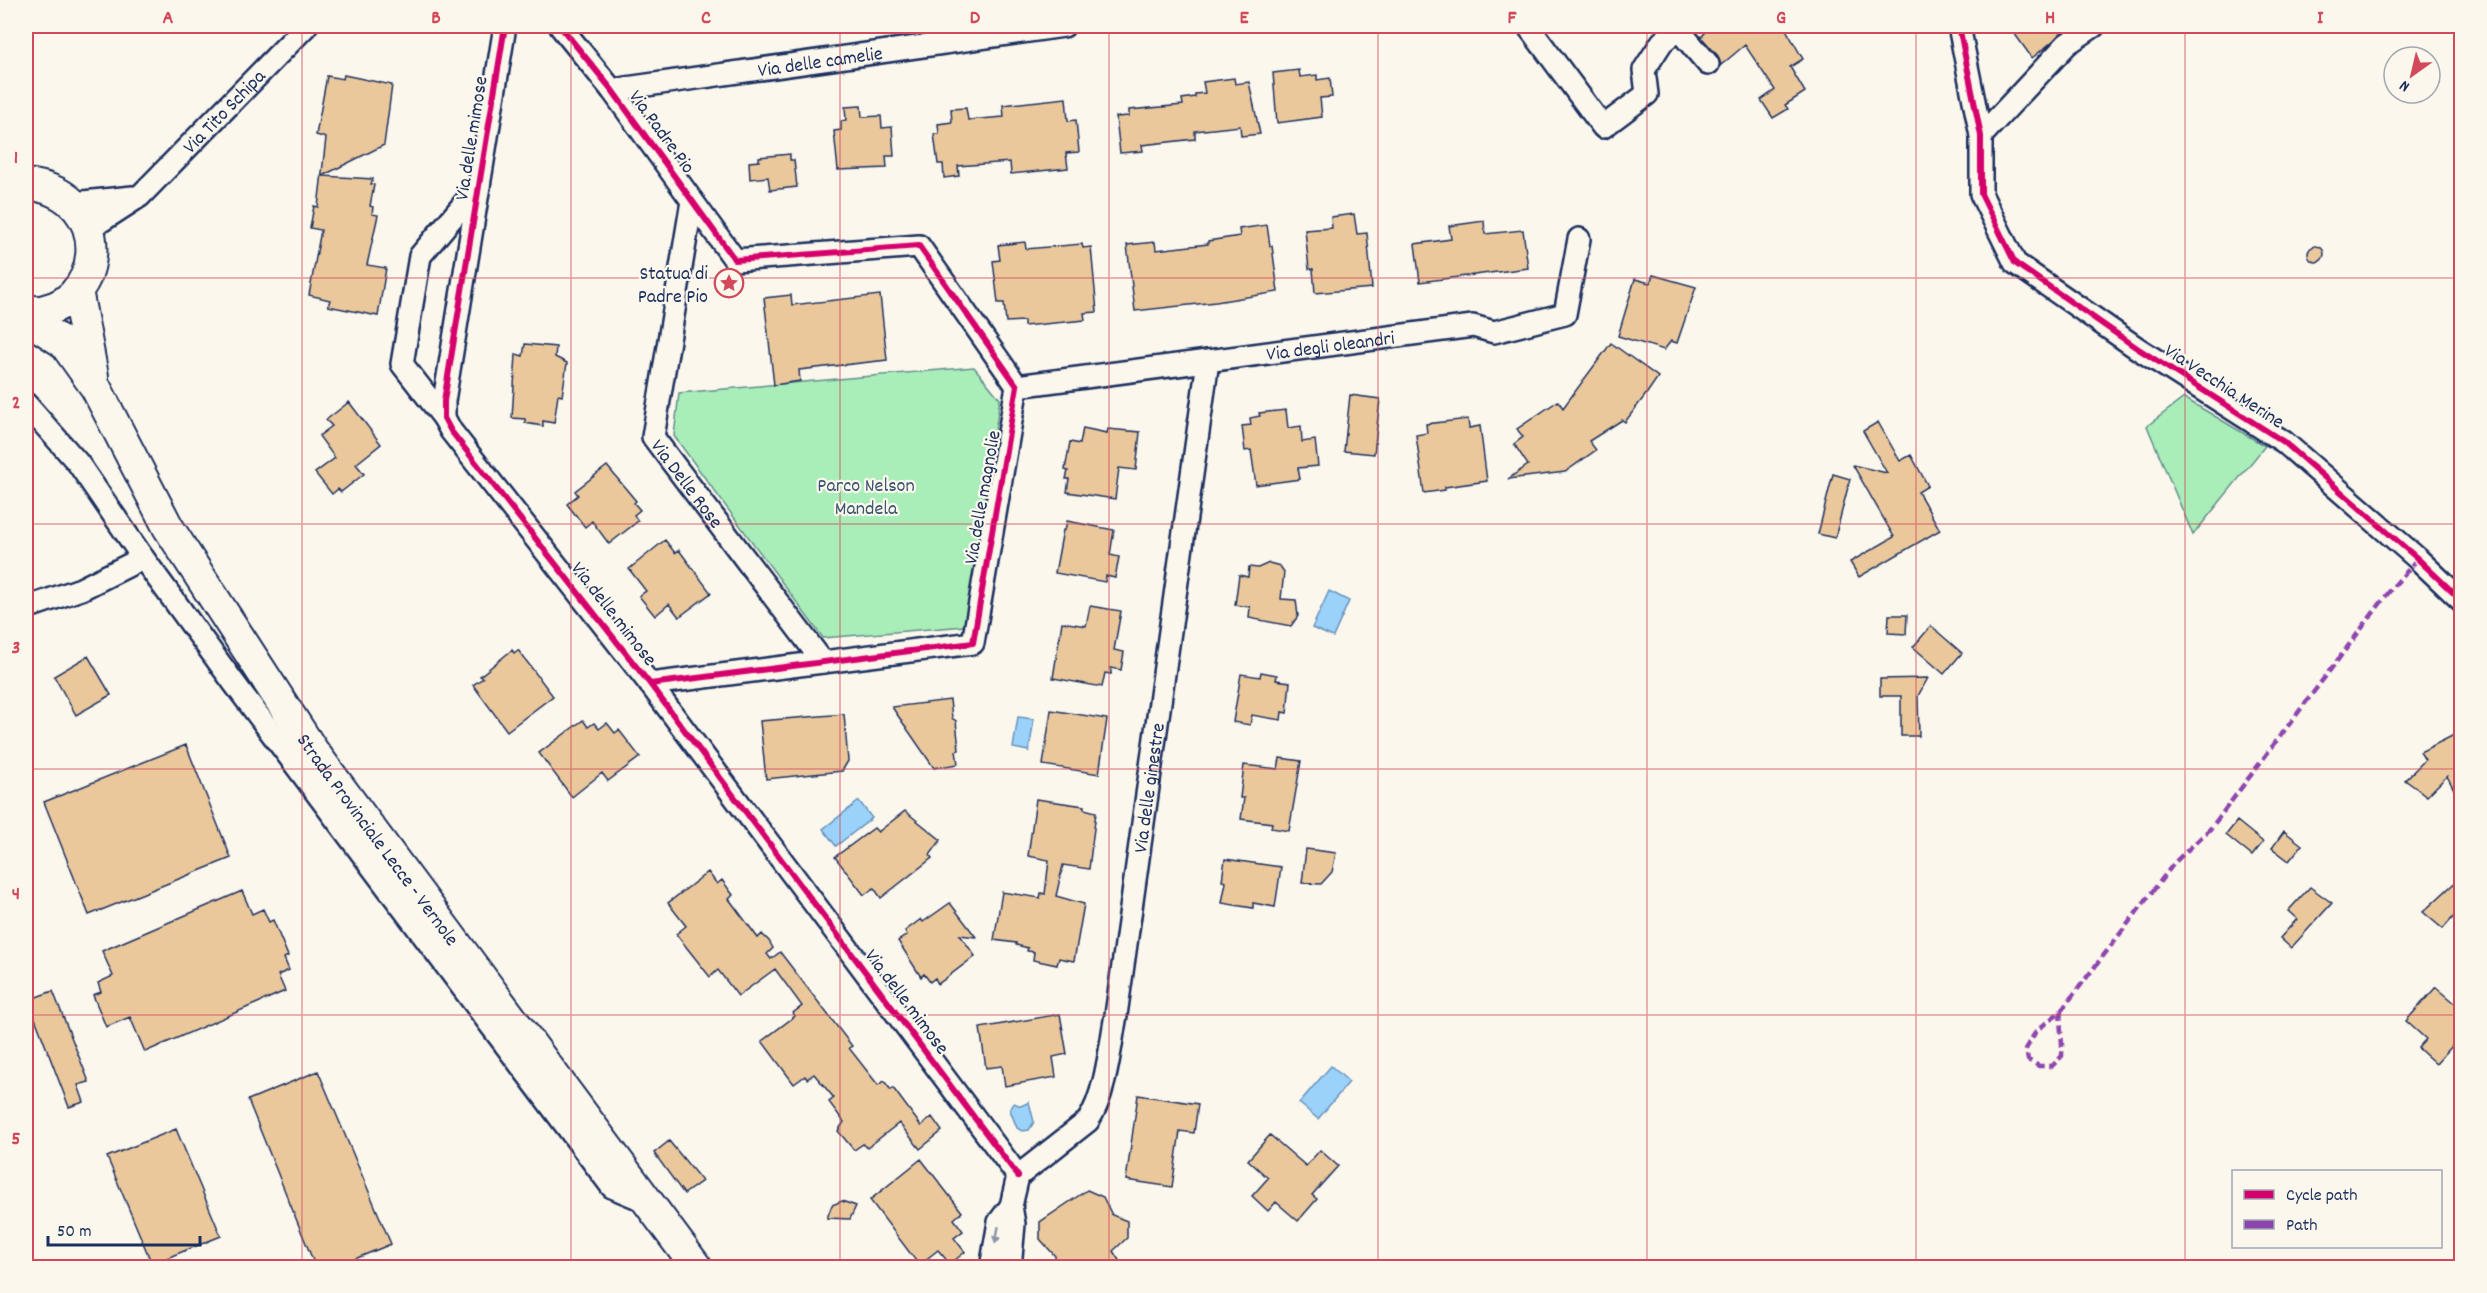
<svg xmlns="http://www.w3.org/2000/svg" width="2487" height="1293" font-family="Dekko,sans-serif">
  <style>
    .green { fill: #a9eeb9; stroke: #628e8c; stroke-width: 1.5 }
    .water { fill: #9bd2fa; stroke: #6891bc; stroke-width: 1.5 }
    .building { fill: #ebc89c; stroke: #1b2f5e; stroke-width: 1.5 }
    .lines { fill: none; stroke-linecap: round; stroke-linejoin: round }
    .minor-casing { stroke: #1b2f5e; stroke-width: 26 }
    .secondary-casing { stroke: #1b2f5e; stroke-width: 34 }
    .minor { stroke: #fbf7ec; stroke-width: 21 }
    .secondary { stroke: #fbf7ec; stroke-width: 30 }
    .quiet { stroke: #8e44ad; stroke-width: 4.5; stroke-dasharray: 9 4.5; stroke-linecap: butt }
    .cycleway-casing { stroke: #fbf7ec; stroke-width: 10 }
    .cycleway { stroke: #d6006c; stroke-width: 6 }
    .oneway { fill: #8b93a5 }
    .grid { fill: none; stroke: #d1495b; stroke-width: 1.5; stroke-opacity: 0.55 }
    .labels { text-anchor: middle; stroke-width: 4.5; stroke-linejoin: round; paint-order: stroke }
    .street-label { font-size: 20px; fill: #1b2f5e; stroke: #fbf7ec }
    .poi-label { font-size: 20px; fill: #1b2f5e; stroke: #fbf7ec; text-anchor: end }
    .park-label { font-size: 20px; fill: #375570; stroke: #fbf7ec }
    .neatline { fill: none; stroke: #d1495b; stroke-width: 2 }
    .grid-label { font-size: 20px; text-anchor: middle; font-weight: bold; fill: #d1495b }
  </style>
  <rect width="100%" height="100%" fill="#fbf7ec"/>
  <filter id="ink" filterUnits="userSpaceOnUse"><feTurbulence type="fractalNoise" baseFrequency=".0167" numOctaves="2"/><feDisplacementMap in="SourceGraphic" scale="12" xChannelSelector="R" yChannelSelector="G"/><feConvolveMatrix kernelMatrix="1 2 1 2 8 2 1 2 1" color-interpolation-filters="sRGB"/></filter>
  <g filter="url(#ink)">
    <path class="green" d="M974,367L1000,399L965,626L823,638L674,436L679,393Z
      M2184,398L2265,446L2193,535L2147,426Z"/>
    <path class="water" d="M1329,591L1349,601L1333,637L1312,628Z
      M1018,717L1034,719L1029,751L1013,748Z
      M859,801L872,818L836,846L823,829Z
      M1331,1066L1349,1082L1318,1119L1299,1103Z
      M1029,1102L1034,1122L1029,1130L1022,1131L1017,1128L1010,1110L1014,1103L1021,1106Z"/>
    <path class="building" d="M1699,26H1784L1803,59L1790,67L1805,92L1785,105L1788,109L1773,118L1761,100L1775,90L1745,45L1721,65L1718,56L1701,37L1705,33Z
      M2009,26H2072L2032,58Z
      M1299,70L1300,77L1317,75V80L1330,78L1332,97L1320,98L1322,117L1277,123L1273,73Z
      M344,75L392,85L384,145L322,176L373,179L371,184L374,185L370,206L373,207L372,214L378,215L367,265L386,268L378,316L328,306L330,300L309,295L321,230L310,228L314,206L318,207L326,138L316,135L327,76L343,79Z
      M1234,78L1235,84L1249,82L1260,134L1241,136L1240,126L1195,131V139L1142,145L1143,151L1120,153L1116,117L1129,116V110L1183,105L1182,99L1195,97V94L1205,93L1203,82Z
      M1066,98L1068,121L1076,120L1079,152L1066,153L1068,168L1011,174L1010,162L958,166L959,176L944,178L943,164H938L934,134H939L938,124L952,122L951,109L966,108L968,120L1004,117L1003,105Z
      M861,106L862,117L881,116L882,128L892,127L894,156H886L887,168L838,170L834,131L841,130V121L846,120L845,107Z
      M790,154V160H794L797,187L770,190L768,177L750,179L749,162L759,161V157Z
      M1354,214L1357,234L1367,233L1372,288L1315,293L1313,269H1309L1305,230L1332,228L1331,217Z
      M1484,221L1485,234L1523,230L1528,268L1420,282L1415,244L1451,239L1449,226Z
      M1267,225L1270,246H1272L1278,292L1216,302L1135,311L1127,245L1155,242L1156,250L1208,244V241L1240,236L1239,229Z
      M1025,242L1026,249L1082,244L1083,248L1091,247L1097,312L1084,313L1085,320L1024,326V321L1006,322L1004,303H998L993,261L1000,260L998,245Z
      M2308 254a8 8 0 1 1 16 0a8 8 0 1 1-16 0Z
      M1653,275L1696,287L1677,343L1671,341L1664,350L1618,336L1635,279L1650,283Z
      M791,295L792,305L880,295L887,360L799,370L800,381L774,385L764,298Z
      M1611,343L1658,377L1647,393L1625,422L1622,420L1589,441L1596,450L1565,472L1508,479L1528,465L1514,444L1523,437L1517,429L1558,401L1563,408Z
      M525,344L556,347L555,357L567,363L562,396L558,395L554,423L543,421V426L525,423V419L512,418L516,354L523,356Z
      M1350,395L1380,399L1374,454L1344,451Z
      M349,402L381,444L356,464L364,474L341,492L338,489L332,494L315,473L335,458L319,436L332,426L326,420Z
      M1286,410L1288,428L1301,426L1302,442L1315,440L1318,466L1298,468L1300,479L1256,485L1251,450L1245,451L1242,426L1251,425L1250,418L1260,416L1259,413Z
      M1468,419L1469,428L1480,426L1487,481L1445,487V490L1424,493L1416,435L1427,433L1426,424Z
      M1878,422L1900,461L1911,455L1928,486L1918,492L1940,530L1859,577L1850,562L1894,537L1853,465L1887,473L1863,431Z
      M1083,428L1107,433L1108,429L1140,432L1136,470L1119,468L1115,499L1067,492L1069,479H1066L1068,471L1065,470L1070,442L1080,444Z
      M607,466L636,501L634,503L640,510L634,515L638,521L609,544L592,521L585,527L567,504L578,495L575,491Z
      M1833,474L1850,479L1835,538L1818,534Z
      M1067,521L1114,530L1110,555L1119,557L1115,578L1106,576L1105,582L1055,573L1063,530H1065Z
      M665,540L675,553L679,550L711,593L679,617L669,604L655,616L639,596L646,591L629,569Z
      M1269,563L1280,566L1284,572L1281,599L1296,600L1298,616L1291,626L1249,618L1250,607L1235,605L1239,575L1248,577L1249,567L1258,568Z
      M1090,606L1121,611L1114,650L1124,652L1121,670L1111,668V674L1105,673L1102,687L1053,678L1062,622L1086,626Z
      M1889,615H1907L1906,634L1888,633Z
      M1931,626L1962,653L1944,674L1913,647Z
      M512,650L514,653L518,650L553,696L507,731L473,685L483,678L480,676Z
      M88,656L111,695L76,715L54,676Z
      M1261,672L1277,675L1276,680L1290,682L1287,713L1282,712L1281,720L1252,715L1250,725L1233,722L1241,674L1260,677Z
      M1928,678L1918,696L1919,736H1901V696H1880V679Z
      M950,700L952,718L956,721L959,750L956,751L958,764L934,768L892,707Z
      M1051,710L1107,719L1099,774L1043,765Z
      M844,714L848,761L842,771L766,779L760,721Z
      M583,720L588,727L594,723L599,729L607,723L615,733L619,730L640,757L608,781L602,773L572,797L539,753Z
      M2462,731V805L2447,776L2427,796L2405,780L2425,760L2420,752Z
      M186,745L231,858L89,915L44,802Z
      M1280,758L1301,761L1289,831L1271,828L1272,823L1241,819L1244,798H1240L1244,765L1278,769Z
      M1036,799L1084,806V809L1096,812L1089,869L1063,865L1056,896L1084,904L1074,961L1059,958L1057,965L1033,960L1034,952L1027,951L1028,948L1016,945V943L994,940L1002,892L1040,898L1041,893L1045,894L1049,860L1028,856Z
      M905,811L941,840L930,855L932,858L881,898L874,888L864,895L835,857L874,828L878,832Z
      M2237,821L2263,842L2252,856L2226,835Z
      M2284,831L2302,845L2289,861L2272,848Z
      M1306,849L1336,853L1332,872L1321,884L1302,883Z
      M1225,859L1281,867L1275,907L1253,903V908L1222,903L1226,882L1222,881Z
      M708,872L717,884L722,880L733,895L729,899L758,938L762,934L769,941L773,948L767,954L771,959L780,952L852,1046L849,1048L878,1085L884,1081L891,1090L893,1088L921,1126L932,1117L942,1131L920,1149L899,1123L867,1148L863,1144L854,1150L838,1131L844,1122L829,1102L834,1098L814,1074L807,1079L805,1076L794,1084L762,1041L795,1016L793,1013L802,1006L775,969L738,996L718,970L710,977L676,934L686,926L668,903Z
      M2462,876V907L2443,929L2423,912Z
      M2310,887L2332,903L2291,948L2280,938L2297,919L2288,911Z
      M242,891L252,914L263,909L269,922L273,920L288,956L284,958L289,970L278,975L285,991L145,1052L130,1017L106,1027L93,995L101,992L98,983L113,976L102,951Z
      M950,903L976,937L960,935L975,956L938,984L935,978L930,982L924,974L921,977L898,941L907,935L905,931L921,919L923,922Z
      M2436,987L2462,1009V1035L2436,1064L2418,1048L2426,1039L2406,1021Z
      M53,991L89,1082L78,1085L84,1102L69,1107L28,1000Z
      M1060,1014L1067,1054L1053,1057L1056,1077L1005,1086L1002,1066L986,1068L980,1028Z
      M318,1071L391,1244L333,1268H316L248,1100Z
      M1138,1095L1198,1104L1194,1133L1180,1131L1172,1187L1126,1180Z
      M176,1129L221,1236L152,1264L107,1157Z
      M1270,1135L1306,1166L1320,1150L1338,1166L1312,1195L1317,1199L1298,1221L1276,1202L1268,1211L1252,1196L1268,1178L1248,1160Z
      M669,1141L702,1181L684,1194L654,1153Z
      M921,1159L962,1212L954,1219L963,1231L954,1238L965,1252L950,1264L938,1250L919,1265L870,1200Z
      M1087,1190L1103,1197L1112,1215L1127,1221V1238L1113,1251L1124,1268H1056L1055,1256L1040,1239V1222Z
      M842,1201L856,1206L850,1219L827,1218L832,1205Z"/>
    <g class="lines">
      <g class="minor-casing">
        <g id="minor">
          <path d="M505,26L444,401V418L451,431L650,684L1018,1176"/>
          <path d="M560,26L612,90L735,260L919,246L1017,386L973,643L650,684"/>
          <path d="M1528,26L1603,127L1647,94L1644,70L1662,42L1678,29L1708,64"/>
          <path d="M1959,26L1981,136V194L2015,263L2137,348L2284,442L2418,559L2462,601"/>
          <path id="s1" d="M612,90L1064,26"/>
          <path d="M1981,136L2067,44L2094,26"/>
          <path id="s2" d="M692,201L653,437L823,662"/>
          <path d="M73,203L133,197"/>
          <path id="s3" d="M89,229L140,196L306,26"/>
          <path id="s4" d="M1017,386L1473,326L1494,332L1565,314L1579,239"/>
          <path d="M26,404L78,463L143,558"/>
          <path d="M444,418L402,364L420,256L479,186"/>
          <path d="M26,608L81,589L143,558L234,683L612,1187L648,1202"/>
          <path id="s5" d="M1018,1176L1088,1121C1106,1094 1110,1047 1116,1015L1208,361"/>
          <path d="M991,1268L999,1222L1011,1206L1018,1176"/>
          <path d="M1010,1268L1014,1224L1011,1206"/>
        </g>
      </g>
      <g class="secondary-casing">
        <g id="secondary">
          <path d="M26,184C122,194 104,318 26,311"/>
          <path d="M77,290L93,376"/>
          <path id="s6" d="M26,318L64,343L96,388L168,527L313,751L697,1268"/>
        </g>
      </g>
      <use href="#minor" class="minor"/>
      <use href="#secondary" class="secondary"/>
      <path class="quiet" d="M2061,1011C2059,1027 2063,1040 2062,1056L2052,1066H2039L2028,1060L2026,1049L2036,1031L2061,1011L2175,862L2211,828L2392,588L2418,559"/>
      <g class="cycleway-casing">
        <path id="cycleway" d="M505,26L444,401V418L451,431L650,684L1018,1176
          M560,26L612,90L735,260L919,246L1017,386L973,643L650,684
          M1959,26L1981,136V194L2015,263L2137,348L2284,442L2418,559L2462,601"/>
      </g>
      <use href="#cycleway" class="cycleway"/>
    </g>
    <defs><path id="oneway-solid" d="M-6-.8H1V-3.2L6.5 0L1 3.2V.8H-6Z" transform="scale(1.5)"/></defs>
    <use class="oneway" href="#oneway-solid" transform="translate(997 1235) rotate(100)"/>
  </g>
  <path class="grid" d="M302,26V1268M571,26V1268M840,26V1268M1109,26V1268M1378,26V1268M1647,26V1268M1916,26V1268M2185,26V1268M26,278H2462M26,524H2462M26,769H2462M26,1015H2462"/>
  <defs>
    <g id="sight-ring" transform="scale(1.5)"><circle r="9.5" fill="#fbf7ec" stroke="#d1495b" stroke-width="1.5"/><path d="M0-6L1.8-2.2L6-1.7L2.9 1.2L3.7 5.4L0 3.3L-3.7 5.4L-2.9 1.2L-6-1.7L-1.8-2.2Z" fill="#d1495b"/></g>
  </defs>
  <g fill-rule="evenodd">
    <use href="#sight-ring" x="729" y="283"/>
  </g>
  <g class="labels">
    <g class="street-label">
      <text dy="7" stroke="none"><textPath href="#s1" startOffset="210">Via delle camelie</textPath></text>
      <text dy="7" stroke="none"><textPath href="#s3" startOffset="180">Via Tito Schipa</textPath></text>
      <text transform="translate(663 131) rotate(54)" y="7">Via Padre Pio</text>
      <text transform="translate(470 138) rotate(-81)" y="7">Via delle mimose</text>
      <text dy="7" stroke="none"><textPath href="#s4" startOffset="316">Via degli oleandri</textPath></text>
      <text transform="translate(2225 385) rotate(33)" y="7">Via Vecchia Merine</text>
      <text dy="7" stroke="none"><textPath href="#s2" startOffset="297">Via Delle Rose</textPath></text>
      <text transform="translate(981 497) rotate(-80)" y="7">Via delle magnolie</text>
      <text transform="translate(615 613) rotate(52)" y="7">Via delle mimose</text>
      <text dy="7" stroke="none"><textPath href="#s5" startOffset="429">Via delle ginestre</textPath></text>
      <text dy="7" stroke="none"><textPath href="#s6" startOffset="634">Strada Provinciale Lecce - Vernole</textPath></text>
      <text transform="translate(908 1001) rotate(53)" y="7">Via delle mimose</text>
    </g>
    <g class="poi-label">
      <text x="708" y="279">Statua di<tspan x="708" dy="23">Padre Pio</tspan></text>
    </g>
    <g class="park-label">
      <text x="866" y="491">Parco Nelson<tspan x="866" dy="23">Mandela</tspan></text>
    </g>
  </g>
  <rect width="2487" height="1293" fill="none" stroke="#fbf7ec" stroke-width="66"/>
  <rect x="2232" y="1170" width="210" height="78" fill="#fbf7ec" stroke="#a1a7b3" stroke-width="1.5"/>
  <rect x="2244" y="1190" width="30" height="9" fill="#d6006c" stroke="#a1a7b3" stroke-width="1.5"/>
  <text x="2286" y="1200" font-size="18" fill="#1b2f5e">Cycle path</text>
  <rect x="2244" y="1220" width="30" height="9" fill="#8e44ad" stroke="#a1a7b3" stroke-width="1.5"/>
  <text x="2286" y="1230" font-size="18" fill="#1b2f5e">Path</text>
  <g transform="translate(2412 75) rotate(214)"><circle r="28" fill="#fbf7ec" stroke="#a1a7b3" stroke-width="1.5"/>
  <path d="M0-4.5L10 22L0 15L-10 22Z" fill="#d1495b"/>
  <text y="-9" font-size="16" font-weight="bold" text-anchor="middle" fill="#1b2f5e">N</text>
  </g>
  <path d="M48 1236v9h152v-9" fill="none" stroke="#1b2f5e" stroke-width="3"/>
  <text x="57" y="1236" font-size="18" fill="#1b2f5e" stroke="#fbf7ec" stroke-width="4.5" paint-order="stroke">50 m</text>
  <rect x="33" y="33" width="2421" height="1227" class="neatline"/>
  <g class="grid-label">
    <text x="168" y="23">A</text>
    <text x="436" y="23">B</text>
    <text x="706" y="23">C</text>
    <text x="975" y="23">D</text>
    <text x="1244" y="23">E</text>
    <text x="1512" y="23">F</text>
    <text x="1781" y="23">G</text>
    <text x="2050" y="23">H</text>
    <text x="2320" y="23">I</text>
    <text x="16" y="163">1</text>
    <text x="16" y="408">2</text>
    <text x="16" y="653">3</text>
    <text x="16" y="899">4</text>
    <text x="16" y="1144">5</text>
  </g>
</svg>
